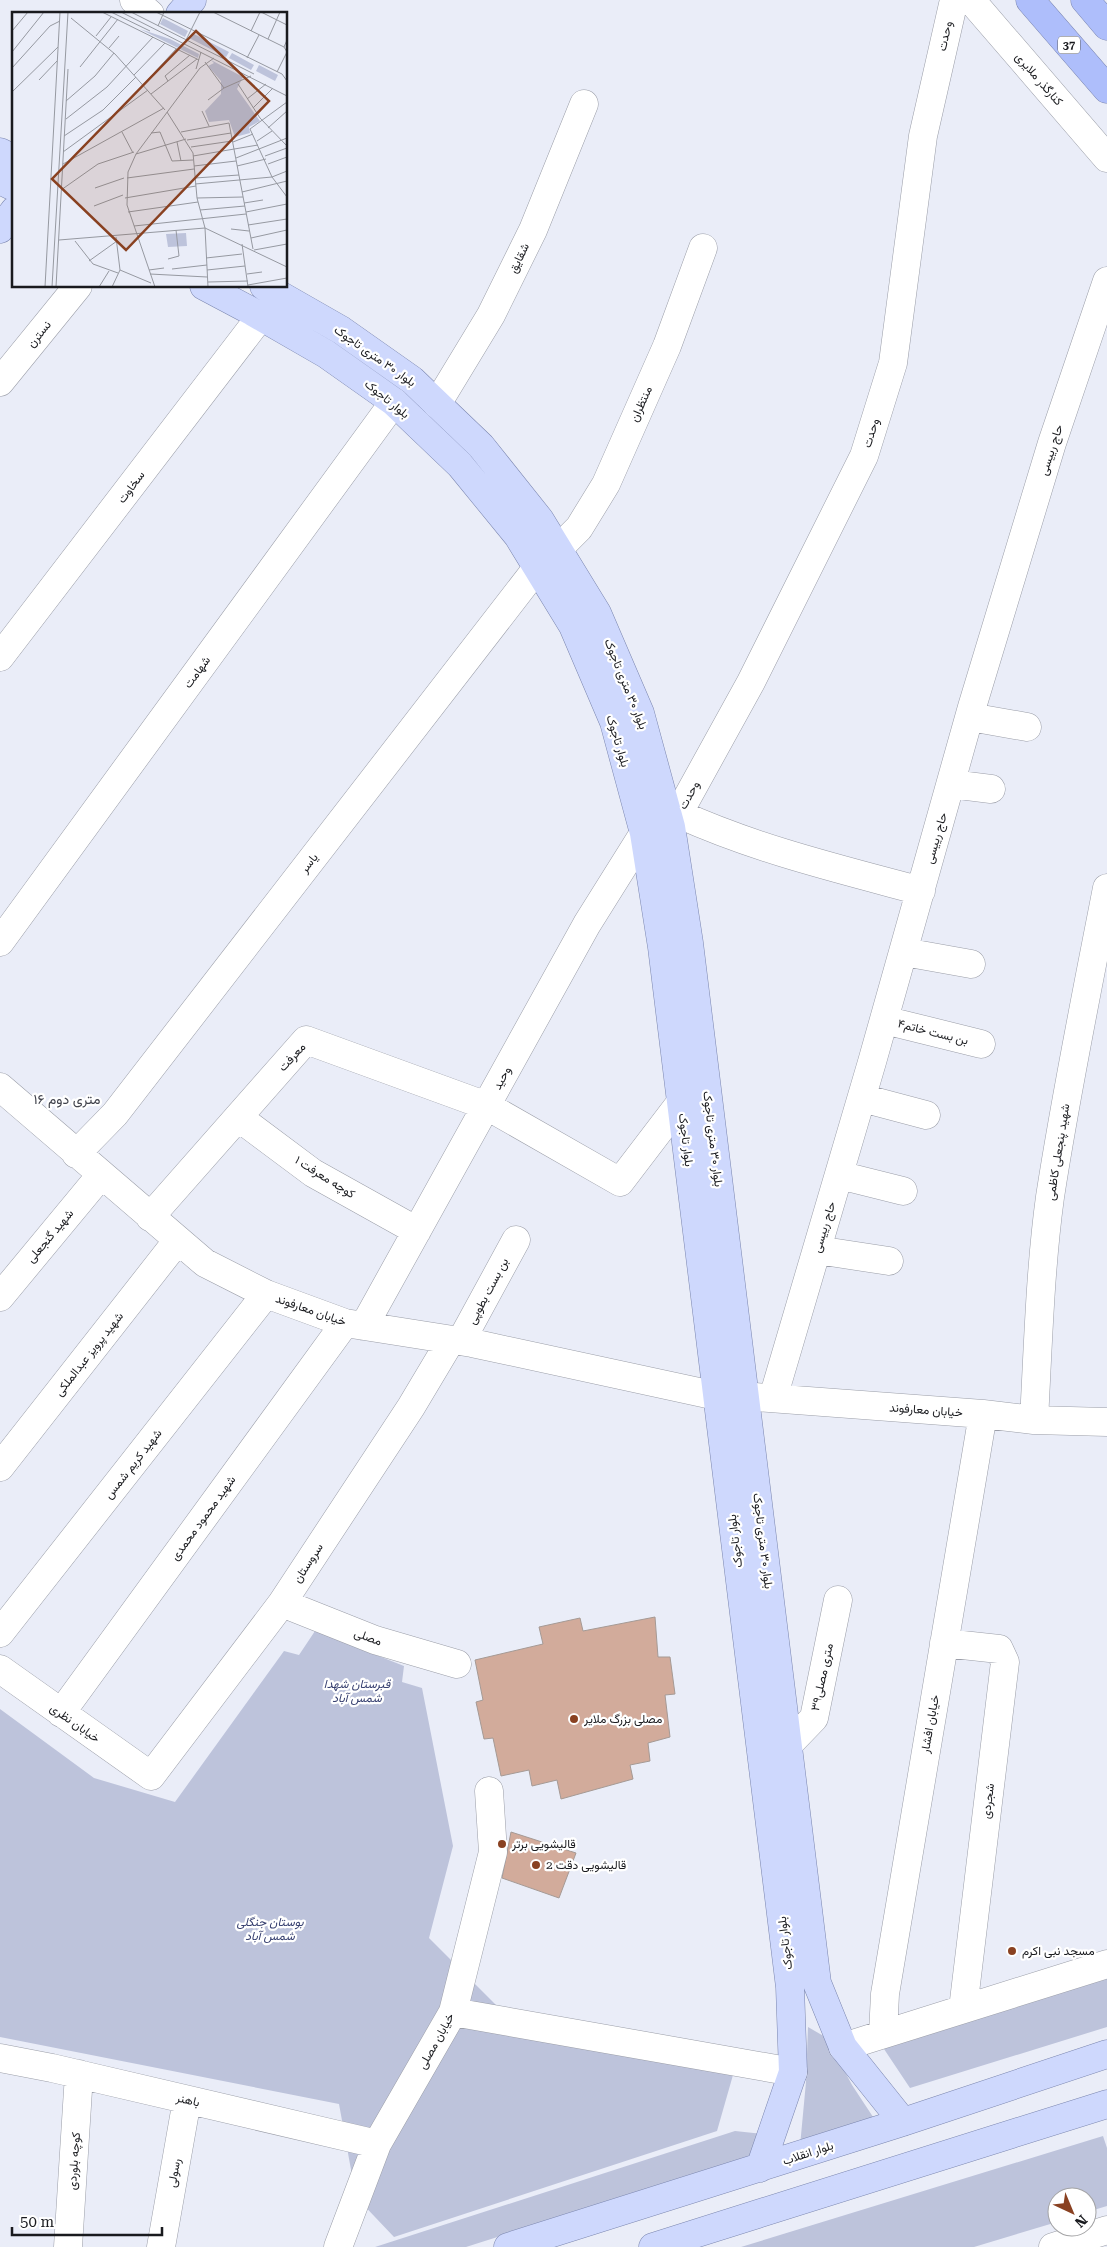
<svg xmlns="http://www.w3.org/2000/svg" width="1107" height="2247" font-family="'Roboto Serif',Vazirmatn,serif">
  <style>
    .green { fill: #bdc3db }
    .building { fill: #d2ab9b; stroke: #a59a95 }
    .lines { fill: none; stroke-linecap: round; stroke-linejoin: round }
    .minor-casing { stroke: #9b9ea8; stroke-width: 29 }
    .major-casing { stroke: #7a85ae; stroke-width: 29 }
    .highway-casing { stroke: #7a85ae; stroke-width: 29 }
    .minor { stroke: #fff; stroke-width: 28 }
    .major { stroke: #ced8fd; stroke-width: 28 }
    .highway { stroke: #aebefb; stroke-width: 28 }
    .poi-dot { fill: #894121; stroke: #fff; stroke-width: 2 }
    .labels { text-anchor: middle; stroke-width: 4.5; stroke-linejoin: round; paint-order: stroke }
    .shield { fill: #fff; stroke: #5e5f62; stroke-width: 1 }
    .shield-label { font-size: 11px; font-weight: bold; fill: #191a1e }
    .street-label { font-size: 12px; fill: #191a1e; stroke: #fff }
    .park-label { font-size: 12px; font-style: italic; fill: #374070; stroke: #fff }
    .poi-label { font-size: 12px; fill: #191a1e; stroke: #fff; text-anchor: start }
    .neighbourhood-label { font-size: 14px; fill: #41434c; stroke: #fff }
    .inset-road { fill: none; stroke: #9699a1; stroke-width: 1 }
    .view { fill: #894121; fill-opacity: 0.15; stroke: #894121; stroke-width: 2.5 }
    .inset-edge { fill: none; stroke: #191a1e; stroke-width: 2.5 }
  </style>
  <rect width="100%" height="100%" fill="#eaedf8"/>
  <path class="green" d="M315,1631L404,1666L402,1682L422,1688L453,1846L429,1938L529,2038L737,2061L717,2131L394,2237L356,2197L339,2104L0,2037V1709L94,1778L175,1802L284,1651L299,1655Z
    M1107,1973V2027L910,2088L882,2046Z
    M808,2027L827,2038L852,2085L877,2123L800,2146L806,2082Z
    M735,2131L763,2134L757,2154L466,2247H375Z
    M1103,2136L1107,2148V2206L1087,2212V2197H1057V2222L974,2247H741Z"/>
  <path class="building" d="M655,1617L658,1657H670L675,1694L665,1695L670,1737L648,1743L650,1761L630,1765L633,1779L561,1799L557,1780L532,1786L529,1770L501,1776L493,1738L484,1739L476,1702L483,1700L475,1660L543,1644L539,1627L580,1618L583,1631Z
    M511,1832L576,1853L559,1898L502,1878Z"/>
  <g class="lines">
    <g class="minor-casing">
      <path id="minor" d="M134,0L150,14
        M971,0L1107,158
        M0,382L78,286
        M437,404L491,315L533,230L584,104
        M558,549L579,528L606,484L667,346L703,248
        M0,657L261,316
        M970,717L1027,727
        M951,784L991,789
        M679,814C756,849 839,869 921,891
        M671,827L751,682L864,456L893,363L923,136L954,0
        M0,942L394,402
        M904,952L971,964
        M884,1020L981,1044
        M0,1087L205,1263L266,1294L345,1323L472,1343L717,1396
        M862,1098L926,1115
        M238,1117L313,1173L417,1231
        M76,1154L115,1114L537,568
        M839,1175L903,1191
        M150,1217L306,1040L487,1106L620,1182L681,1102
        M817,1250L889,1261
        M0,1297L101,1175
        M364,1326L587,924L644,833
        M461,1341L516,1240
        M755,1397L983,1414L1034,1420L1107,1422
        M773,1398L872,1062L972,707L1052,443L1107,281
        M1034,1420C1038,1347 1040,1270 1050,1197C1066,1093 1087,991 1107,888
        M0,1467L178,1240
        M282,1603L375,1640L457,1664
        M0,1633L266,1294
        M944,1643L999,1649L1005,1662L963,2009
        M0,1669L151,1776L282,1603L411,1407L451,1340
        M61,1713L345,1323
        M788,1745L814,1718L838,1600
        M453,2012L793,2072
        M883,2034L885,1994L983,1414
        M843,2047L1107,1964
        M0,2058L52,2068L377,2144
        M68,2247L79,2074
        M161,2247L187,2100
        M338,2247L377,2144L453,2012L493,1852L489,1791
        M1053,2247L1107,2230"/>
    </g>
    <g class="major-casing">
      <path id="major" d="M180,14L192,0
        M0,152L14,159
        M0,180L14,187
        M0,229L14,211
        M204,286L253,312L326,354L394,402L460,465L518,536L573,626L614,722L644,833L662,947L790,1987L793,2072L760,2168
        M264,286L341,330L412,380L481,446L540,520L597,613L640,713L671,827L689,943L817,1983L843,2047L903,2122
        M508,2247L903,2122L1107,2054
        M653,2247L1107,2104"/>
    </g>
    <g class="highway-casing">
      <path id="highway" d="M1030,0L1107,89
        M1085,0L1107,26"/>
    </g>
    <use href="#minor" class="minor"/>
    <use href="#major" class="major"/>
    <use href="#highway" class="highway"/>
  </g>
  <g class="poi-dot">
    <circle cx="574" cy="1719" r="5"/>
    <circle cx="502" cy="1844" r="5"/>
    <circle cx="536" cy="1865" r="5"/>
    <circle cx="1012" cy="1951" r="5"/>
  </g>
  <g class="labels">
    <rect class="shield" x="1058" y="36.5" width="22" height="17" rx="4"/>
    <g class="shield-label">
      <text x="1069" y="49">37</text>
    </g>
    <g class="street-label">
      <text transform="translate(945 36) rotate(-77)" y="4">وحدت</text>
      <text transform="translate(1039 79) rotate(49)" y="4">کنارگذر ملایری</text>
      <text transform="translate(519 258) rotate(-64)" y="4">شقایق</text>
      <text transform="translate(39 334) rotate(-51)" y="4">نسترن</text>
      <text transform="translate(375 356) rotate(35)" y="4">بلوار ۳۰ متری تاجوک</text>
      <text transform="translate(387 399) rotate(39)" y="4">بلوار تاجوک</text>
      <text transform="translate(641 404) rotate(-66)" y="4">منتظران</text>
      <text transform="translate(871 433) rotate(-72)" y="4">وحدت</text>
      <text transform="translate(1051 450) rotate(-72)" y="4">حاج رییسی</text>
      <text transform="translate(131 487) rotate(-53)" y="4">سخاوت</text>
      <text transform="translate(197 672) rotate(-54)" y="4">شهامت</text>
      <text transform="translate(626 684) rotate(68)" y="4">بلوار ۳۰ متری تاجوک</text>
      <text transform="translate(618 741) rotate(73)" y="4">بلوار تاجوک</text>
      <text transform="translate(689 795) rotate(-61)" y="4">وحدت</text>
      <text transform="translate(936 838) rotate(-74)" y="4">حاج رییسی</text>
      <text transform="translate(309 863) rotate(-52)" y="4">یاسر</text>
      <text transform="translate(933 1032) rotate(14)" y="4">بن بست خاتم۴</text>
      <text transform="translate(292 1057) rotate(-47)" y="4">معرفت</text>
      <text transform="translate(502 1078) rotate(-61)" y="4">وحید</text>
      <text transform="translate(713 1139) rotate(83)" y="4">بلوار ۳۰ متری تاجوک</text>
      <text transform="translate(686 1140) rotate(83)" y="4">بلوار تاجوک</text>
      <text transform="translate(1058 1152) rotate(-81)" y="4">شهید پنجعلی کاظمی</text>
      <text transform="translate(325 1177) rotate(32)" y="4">کوچه معرفت ۱</text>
      <text transform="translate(824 1227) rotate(-73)" y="4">حاج رییسی</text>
      <text transform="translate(50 1236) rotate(-50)" y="4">شهید گنجعلی</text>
      <text transform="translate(488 1291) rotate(-62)" y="4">بن بست بطوپی</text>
      <text transform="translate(311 1310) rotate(19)" y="4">خیابان معارفوند</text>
      <text transform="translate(89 1354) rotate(-52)" y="4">شهید پرویز عبدالملکی</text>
      <text transform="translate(926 1410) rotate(4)" y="4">خیابان معارفوند</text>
      <text transform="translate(133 1464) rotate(-52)" y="4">شهید کریم شمس</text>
      <text transform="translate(203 1518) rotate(-54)" y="4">شهید محمود محمدی</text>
      <text transform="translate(735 1541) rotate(-97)" y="4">بلوار تاجوک</text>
      <text transform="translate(763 1541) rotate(83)" y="4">بلوار ۳۰ متری تاجوک</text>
      <text transform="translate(308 1563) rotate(-57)" y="4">سروستان</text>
      <text transform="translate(368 1637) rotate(20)" y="4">مصلی</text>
      <text transform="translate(822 1677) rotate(-78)" y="4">۳۹متری مصلی</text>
      <text transform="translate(75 1723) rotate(35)" y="4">خیابان نظری</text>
      <text transform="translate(930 1724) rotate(-80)" y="4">خیابان افشار</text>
      <text transform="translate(988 1801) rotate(-83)" y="4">شجردی</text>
      <text transform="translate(785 1943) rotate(-97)" y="4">بلوار تاجوک</text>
      <text transform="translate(436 2041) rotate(-61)" y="4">خیابان مصلی</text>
      <text transform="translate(188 2100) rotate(13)" y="4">باهنر</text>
      <text transform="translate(808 2153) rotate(-18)" y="4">بلوار انقلاب</text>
      <text transform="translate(74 2161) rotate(-86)" y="4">کوچه بلوردی</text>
      <text transform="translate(174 2173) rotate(-80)" y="4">رسولی</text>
    </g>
    <g class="park-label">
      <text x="357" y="1688">قبرستان شهدا<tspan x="357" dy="14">شمس آباد</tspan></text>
      <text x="270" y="1926">بوستان جنگلی<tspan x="270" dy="14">شمس آباد</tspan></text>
    </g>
    <g class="poi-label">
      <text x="584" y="1723">مصلی بزرگ ملایر</text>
      <text x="512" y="1848">قالیشویی برتر</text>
      <text x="546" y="1869">قالیشویی دقت 2</text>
      <text x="1022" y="1955">مسجد نبی اکرم</text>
    </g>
    <g class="neighbourhood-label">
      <text x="67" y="1104">۱۶ متری دوم</text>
    </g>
  </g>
  <g transform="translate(12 12)">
    <rect width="275" height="275" fill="#eaedf8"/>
    <path d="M151,6L176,19L173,25L148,12ZM128,17L158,27L187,42L186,46ZM180,21L217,40L214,45L177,26ZM220,41L242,53L239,58L217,46ZM199,48L231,65L225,77L248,109L237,115L238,121L223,125L217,108L197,110L193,99L209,82V69L196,54L202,51ZM247,53L266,63L263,69L244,59ZM174,221L175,234L156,235L154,222Z" fill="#bdc3db"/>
    <path class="inset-road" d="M90,0L187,48M99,0L138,19M109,0L275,84M119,0L242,62M144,0L270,62L275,69M201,0L272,35M249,0L275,13M59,6L103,42L153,98M146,14L152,0M0,19L16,0M239,19L248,0M84,24L99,5M256,27L268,0M174,28L188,0M97,36L107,24M0,40L32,0M235,46L247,23M193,50L212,76M68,55L106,7M0,56L38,14L48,9M184,57L189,40M265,60L275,40L272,35L275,28M122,63L153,31M27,68L45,49M156,69L153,64L178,43M226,72L248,106L275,134M131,73L164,37M0,80L46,35M139,82L185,47M235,87L254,72M196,88L212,76L239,64M54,89L83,64L102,41M275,90L238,117L260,165L275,185M241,96L261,76M190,99L197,114M155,100L181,141L185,186L193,216L196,275M54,107L95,75L141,25M256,116L275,99M110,120L121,141M169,120L217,111L241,237M139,121L148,120L160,149L181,148M52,124L91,98L124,65M175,128L219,121M245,129L260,119M165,130L169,149M221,130L241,122M179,135L220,129M51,140L136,78M124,142L174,127M181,144L246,133M253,144L275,136M224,146L275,126M51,152L152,96M256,152L275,145M182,154L224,149M225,154L254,147M115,166L182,157M183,166L227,163M183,172L260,165L275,159M83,176L112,166M49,178L86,152L122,140M230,180L275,169M113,186L184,174M185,186L231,185M232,191L251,188M82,194L111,183M188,198L233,194M116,200L186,190M234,200L275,192M236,213L275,207M122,214L234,202M219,217L237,219M239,226L275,218M47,228L193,216L275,255M63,229L81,252L106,261M230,232L236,275M242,238L275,232M194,246L230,242M156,247L167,244L164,218M77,249L105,229M160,257L195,253M108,258L139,271M137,258L152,256M195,258L233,254M138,262L195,265M235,262L250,260M196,270L236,269M236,273L275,266M33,275L48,0M40,275L56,0M44,275L56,57M87,275L97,259M100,275L108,258L104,225M143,275L115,193L116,160L124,142L188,56L202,46"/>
    <path class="view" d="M184,19L257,89L114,238L40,167Z"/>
    <rect width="275" height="275" class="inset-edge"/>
  </g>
  <g transform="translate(1072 2212) rotate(136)"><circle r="24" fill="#ffffff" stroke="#a3a3a5"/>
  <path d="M0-4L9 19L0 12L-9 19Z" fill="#894121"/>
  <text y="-8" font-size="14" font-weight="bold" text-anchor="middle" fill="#191a1e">N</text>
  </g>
  <path d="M12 2227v8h150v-8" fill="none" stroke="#191a1e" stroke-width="2.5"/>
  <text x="20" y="2227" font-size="15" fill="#191a1e" stroke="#ffffff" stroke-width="4" paint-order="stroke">50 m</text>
</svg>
